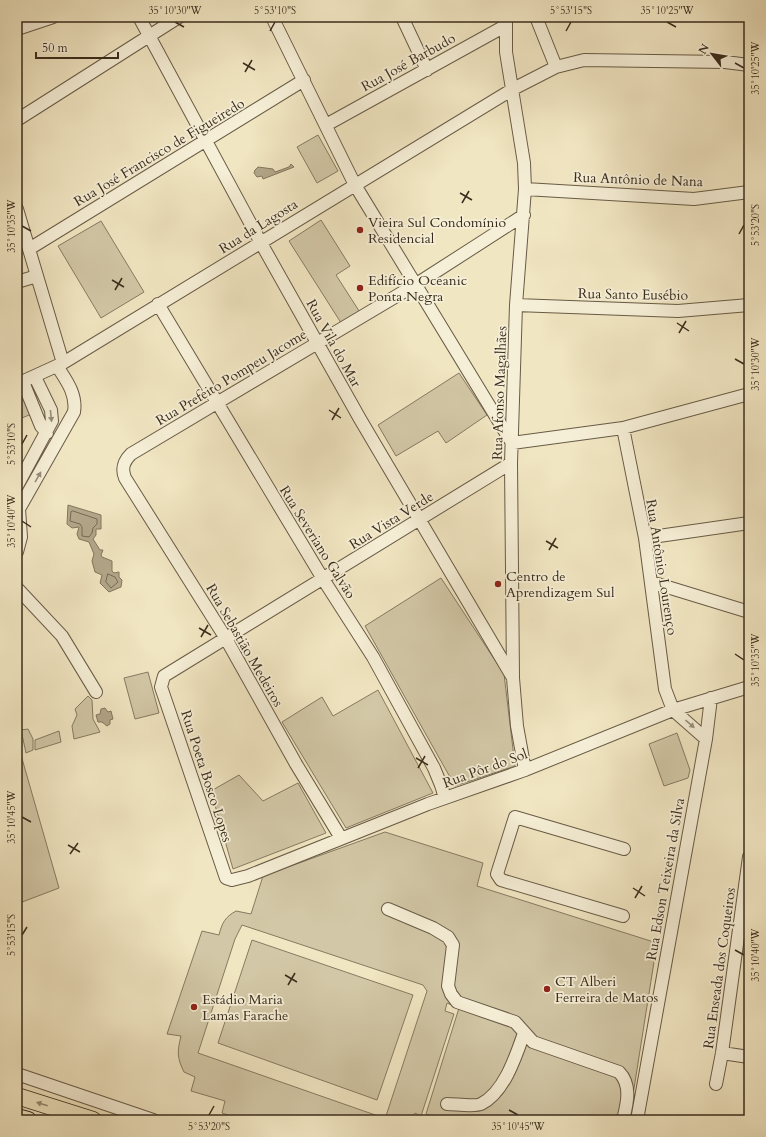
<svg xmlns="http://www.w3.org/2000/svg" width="766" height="1137" font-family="Cardo,serif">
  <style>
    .green { fill: #d2c7a6; stroke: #867a62; fill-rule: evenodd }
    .water { fill: #b3a78a; stroke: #83765e }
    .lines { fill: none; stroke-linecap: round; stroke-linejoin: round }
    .shore { stroke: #766a54; stroke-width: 1 }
    .minor-casing { stroke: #685b46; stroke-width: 14 }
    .major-casing { stroke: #3a2d1d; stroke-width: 18 }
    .minor { stroke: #f6efd7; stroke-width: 12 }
    .major { stroke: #f1e6c2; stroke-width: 16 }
    .oneway { fill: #988e7a }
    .oneway2 { fill: #968a70 }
    .ticks { fill: none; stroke: #3a2d1d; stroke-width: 1.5 }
    .poi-dot { fill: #8f2418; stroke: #f6efd7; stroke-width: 1.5 }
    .labels { text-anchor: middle; stroke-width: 3.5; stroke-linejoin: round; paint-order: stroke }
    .street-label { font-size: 14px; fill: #3a2d1d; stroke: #f6efd7 }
    .poi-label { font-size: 14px; fill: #3a2d1d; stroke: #f6efd7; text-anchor: start }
    .neatline { fill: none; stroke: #3a2d1d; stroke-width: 1.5 }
    .ticks-label { font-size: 10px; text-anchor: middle; fill: #3a2d1d }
  </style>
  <rect width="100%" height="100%" fill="#f1e6c2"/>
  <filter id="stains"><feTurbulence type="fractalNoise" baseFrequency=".005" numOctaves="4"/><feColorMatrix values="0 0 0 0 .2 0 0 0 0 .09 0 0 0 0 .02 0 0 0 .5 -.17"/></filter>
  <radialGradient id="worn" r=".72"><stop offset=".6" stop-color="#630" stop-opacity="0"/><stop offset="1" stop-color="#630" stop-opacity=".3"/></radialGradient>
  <path class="green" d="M318,135L338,171L317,183L297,147Z
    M321,220L350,266L336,275L361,314L343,326L289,241Z
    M101,221L144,292L101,318L58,246Z
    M459,373L487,415L446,443L438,431L396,456L378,425Z
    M17,390H20L34,413L17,420Z
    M441,578L504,674L515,766L455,786L365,626Z
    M148,672L159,713L135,719L124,678Z
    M378,690L433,793L346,828L282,722L322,697L333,716Z
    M88,696L92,700L93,719L100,732L74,739L72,726L77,715L75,709Z
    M28,729L33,739V750L26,753L21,730Z
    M59,731L61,742L35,750V740Z
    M677,733L690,770L688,778L664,786L649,744Z
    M17,741L59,888L17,904Z
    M239,775L263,801L298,783L326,833L233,869L211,791Z
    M385,832L483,863L477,886L657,943L629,1120H444L426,1114L459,1008L447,1003L445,1011L454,1014L421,1116L415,1113L410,1120H243L222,1113L225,1101L191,1091L195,1077L184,1072C177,1058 177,1052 181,1036L167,1034L202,931L219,935C222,923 225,917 236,911L251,914L263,876ZM242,925L423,985L427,991L386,1116L381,1117L198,1053L235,939Z
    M252,940L413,995L377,1100L218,1043Z"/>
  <path class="water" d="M291,164L294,167L263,179L262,176L257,177L254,173L255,170L258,167L273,169L275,172L289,167Z
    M68,505L101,515V529H96V535L93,539L100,550H103L101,555L102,557L112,561V571L114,573L119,572V577L122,580L121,587L109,592L100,583L102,575L95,572L92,561L94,554L89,542L79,539L77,534L79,527L72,528L67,524Z
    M105,708L108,712L111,711L113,719L110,720V724L107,726L102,722H98L96,715L100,714L101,709Z"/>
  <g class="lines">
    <path class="shore" d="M73,511L97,519V524L93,528L92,533L89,537L82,536V527L80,524L70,521L71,512Z
      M108,574L115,577L118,582L111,588L106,582Z"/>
    <g class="minor-casing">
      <path id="minor" d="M139,17L261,243L360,419L513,678
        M272,17L355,185L512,443
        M402,17L427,70
        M506,17V52L524,163L525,189L516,305L511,463L513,678L517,726L525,770
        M536,17L556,67
        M17,29L53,17
        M17,120L179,17
        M326,125L505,26
        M525,189L694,199L749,192
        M17,209L63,363
        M29,249L304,80
        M17,282L37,276
        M158,304L323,579L373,657L434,768L441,785L445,798
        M516,305L678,311L749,305
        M23,382L41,426L47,433
        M17,384L63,363L513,89L556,67L584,60L725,62L749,65
        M623,428L645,538L665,689L673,710L706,739
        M512,443L623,428L749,394
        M511,463L164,676L161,687L226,878L232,880L248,876L428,804L525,770L673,710L749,687
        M17,486L52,421L51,410L35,377
        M645,538L749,523
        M17,552L21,537L19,509L74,412C77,394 66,380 57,366
        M651,582L749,612
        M17,588L62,636L96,692
        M341,838L296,764L225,637L125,478C121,468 124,461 131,454L415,285L524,215
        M388,909L433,928L448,937L453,945L448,986L451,994L457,1002L515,1022L533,1042L619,1072C632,1085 627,1104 623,1120
        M623,916L501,880L497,874L515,817L624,849
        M722,1053L749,1057
        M17,1074L153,1120
        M716,1084L722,1053L749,857
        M447,1104C455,1104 475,1107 481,1104C504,1093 516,1056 524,1033
        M637,1120L706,739L711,698"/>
    </g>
    <g class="major-casing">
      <path id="major" d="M17,1096L93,1120
        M17,1117L28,1120"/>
    </g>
    <use href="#minor" class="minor"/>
    <use href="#major" class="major"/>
  </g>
  <defs><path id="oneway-solid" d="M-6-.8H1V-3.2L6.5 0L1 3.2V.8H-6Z"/></defs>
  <g class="oneway">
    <use href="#oneway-solid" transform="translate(51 416) rotate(84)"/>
    <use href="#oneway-solid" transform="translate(38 477) rotate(-60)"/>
    <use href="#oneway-solid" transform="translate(690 724) rotate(41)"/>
  </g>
  <use class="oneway2" href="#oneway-solid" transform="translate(42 1104) rotate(-162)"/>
  <path class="ticks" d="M175,22L184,27M667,22L676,27M270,31L275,22M566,31L571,22M243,63L255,70M735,63L744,68M245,72L252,60M460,193L472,200M462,203L469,191M22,226L31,231M739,234L744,225M112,280L124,287M115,290L122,278M677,323L689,331M679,333L686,321M735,359L744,364M329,410L341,418M332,420L339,408M22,444L27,435M22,521L31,527M546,541L558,548M549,550L556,538M199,628L211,635M201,637L208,625M735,654L744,660M416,758L428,765M418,768L425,756M22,817L31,822M68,845L80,852M70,854L78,843M633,888L645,896M635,898L642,886M22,935L27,927M735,950L744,955M285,975L297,982M288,985L295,973M509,1110L518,1115M209,1115L214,1106"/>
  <g class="poi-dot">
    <circle cx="360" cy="230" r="4"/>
    <circle cx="360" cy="288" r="4"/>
    <circle cx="498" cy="584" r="4"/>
    <circle cx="547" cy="989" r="4"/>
    <circle cx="194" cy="1007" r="4"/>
  </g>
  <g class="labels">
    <g class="street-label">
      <text transform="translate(408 62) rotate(-29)" y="5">Rua José Barbudo</text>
      <text transform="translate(159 152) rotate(-31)" y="5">Rua José Francisco de Figueiredo</text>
      <text transform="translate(638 179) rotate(2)" y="5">Rua Antônio de Nana</text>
      <text transform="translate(258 226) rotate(-32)" y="5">Rua da Lagosta</text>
      <text transform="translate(633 294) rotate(1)" y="5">Rua Santo Eusébio</text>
      <text transform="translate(334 343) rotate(61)" y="5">Rua Vila do Mar</text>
      <text transform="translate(231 377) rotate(-31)" y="5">Rua Prefeito Pompeu Jacome</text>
      <text transform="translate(499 393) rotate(-88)" y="5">Rua Afonso Magalhães</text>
      <text transform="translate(391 520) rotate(-32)" y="5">Rua Vista Verde</text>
      <text transform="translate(318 542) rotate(58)" y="5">Rua Severiano Galvão</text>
      <text transform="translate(662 567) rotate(81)" y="5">Rua Antônio Lourenço</text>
      <text transform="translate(245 645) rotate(60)" y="5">Rua Sebastião Medeiros</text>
      <text transform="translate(485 768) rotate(-20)" y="5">Rua Pôr do Sol</text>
      <text transform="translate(207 776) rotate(72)" y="5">Rua Poeta Bosco Lopes</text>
      <text transform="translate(665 879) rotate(-80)" y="5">Rua Edson Teixeira da Silva</text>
      <text transform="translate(719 968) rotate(-82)" y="5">Rua Enseada dos Coqueiros</text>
    </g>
    <g class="poi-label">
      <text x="368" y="227">Vieira Sul Condomínio<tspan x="368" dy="16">Residencial</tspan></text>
      <text x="368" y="285">Edifício Oceanic<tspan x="368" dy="16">Ponta Negra</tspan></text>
      <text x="506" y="581">Centro de<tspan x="506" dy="16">Aprendizagem Sul</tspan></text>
      <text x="555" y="986">CT Alberi<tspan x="555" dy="16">Ferreira de Matos</tspan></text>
      <text x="202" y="1004">Estádio Maria<tspan x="202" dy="16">Lamas Farache</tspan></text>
    </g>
  </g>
  <rect width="766" height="1137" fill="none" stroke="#f1e6c2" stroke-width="44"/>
  <g transform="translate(712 54) rotate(301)" stroke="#f6efd7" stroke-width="3" paint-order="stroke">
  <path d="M0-3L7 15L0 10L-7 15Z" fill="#3a2d1d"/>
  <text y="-6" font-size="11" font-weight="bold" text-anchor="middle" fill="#3a2d1d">N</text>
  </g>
  <path d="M36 52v6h82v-6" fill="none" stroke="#3a2d1d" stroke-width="2"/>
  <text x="42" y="52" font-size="12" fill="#3a2d1d" stroke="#f6efd7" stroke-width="3" paint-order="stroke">50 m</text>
  <rect x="22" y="22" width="722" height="1093" class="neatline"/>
  <g class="ticks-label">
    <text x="175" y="14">35°10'30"W</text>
    <text x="275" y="14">5°53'10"S</text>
    <text x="571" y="14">5°53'15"S</text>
    <text x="667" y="14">35°10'25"W</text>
    <text transform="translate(755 68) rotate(-90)" y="4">35°10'25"W</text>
    <text transform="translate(755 225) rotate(-90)" y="4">5°53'20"S</text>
    <text transform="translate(11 226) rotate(-90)" y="4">35°10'35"W</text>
    <text transform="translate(755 364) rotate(-90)" y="4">35°10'30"W</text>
    <text transform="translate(11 444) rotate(-90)" y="4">5°53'10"S</text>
    <text transform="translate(11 521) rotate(-90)" y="4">35°10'40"W</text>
    <text transform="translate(755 660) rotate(-90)" y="4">35°10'35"W</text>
    <text transform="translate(11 817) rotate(-90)" y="4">35°10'45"W</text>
    <text transform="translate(11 935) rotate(-90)" y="4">5°53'15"S</text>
    <text transform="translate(755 955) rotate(-90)" y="4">35°10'40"W</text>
    <text x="209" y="1130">5°53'20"S</text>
    <text x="518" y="1130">35°10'45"W</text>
  </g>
  <rect width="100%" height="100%" filter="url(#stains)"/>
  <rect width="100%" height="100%" fill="url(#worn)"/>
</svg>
